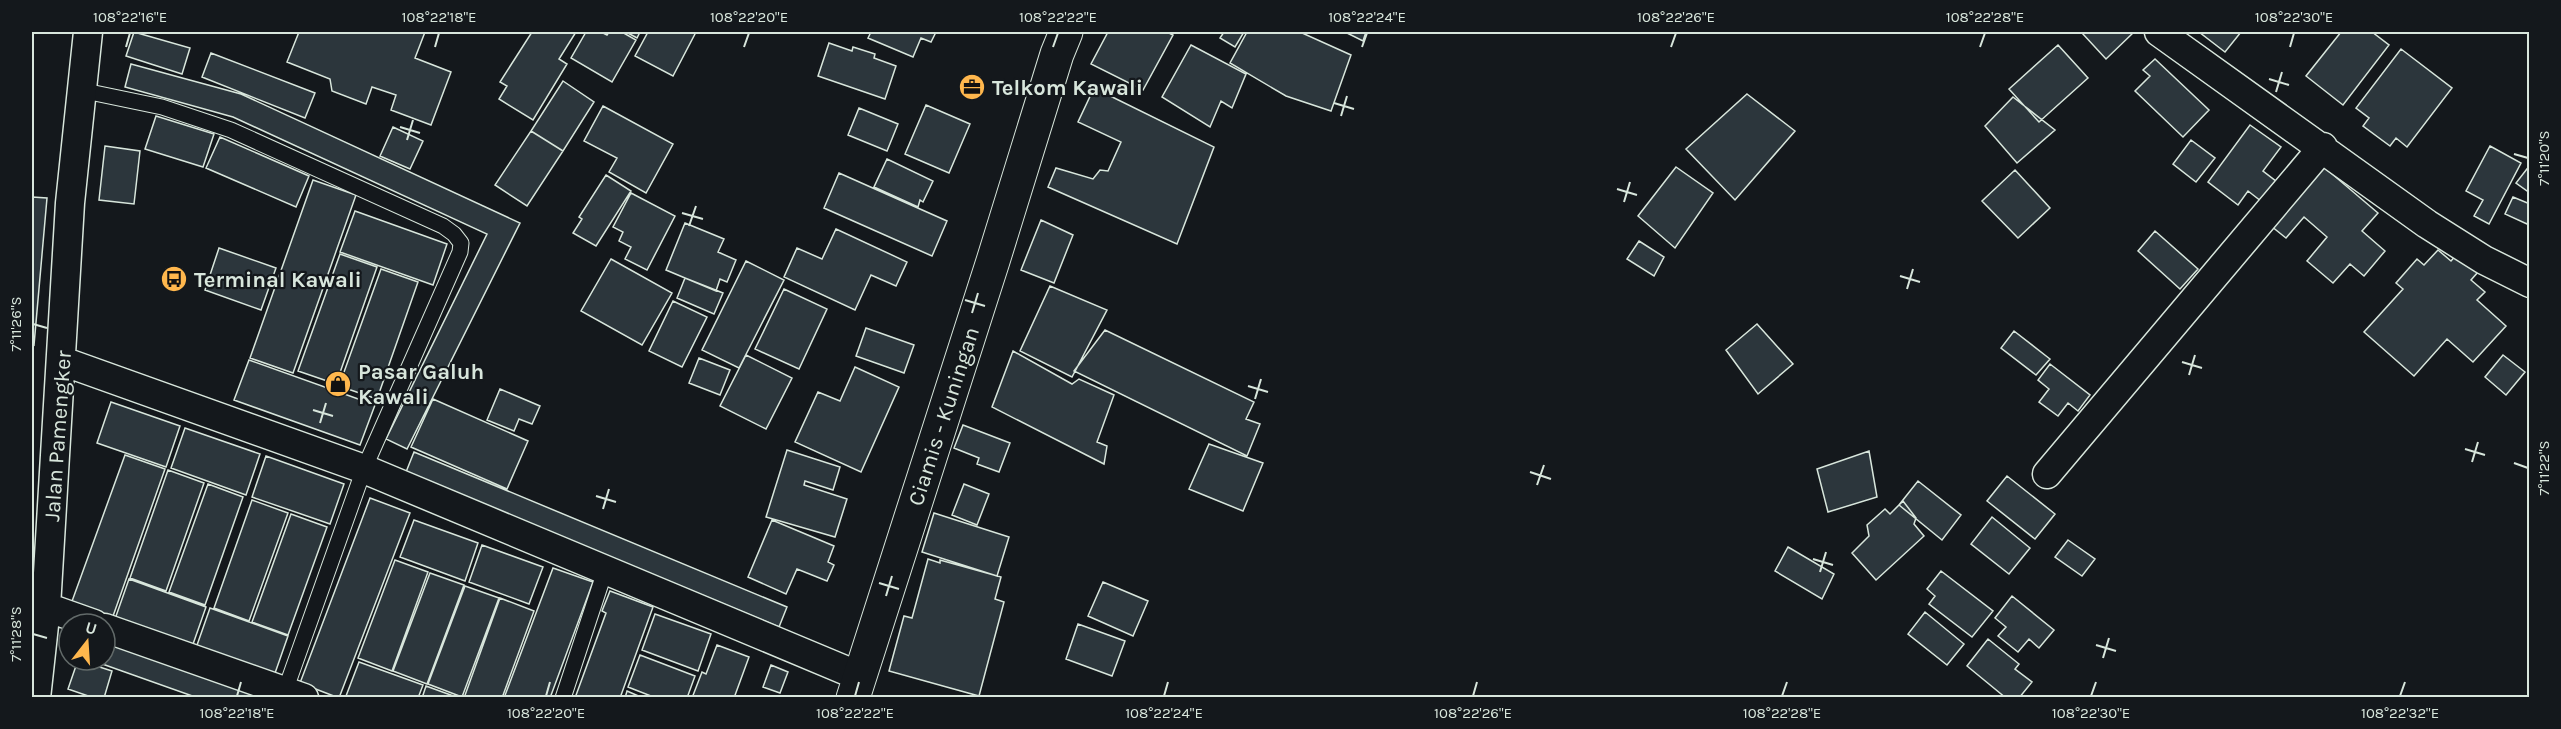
<svg xmlns="http://www.w3.org/2000/svg" width="2561" height="729" font-family="Karla,sans-serif">
  <style>
    .building { fill: #2c363c; stroke: #d8e6dc; stroke-width: 1.5 }
    .lines { fill: none; stroke-linecap: round; stroke-linejoin: round }
    .lane-casing { stroke: #d8e6dc; stroke-width: 17 }
    .street-casing { stroke: #d8e6dc; stroke-width: 31 }
    .highway-casing { stroke: #d8e6dc; stroke-width: 35 }
    .lane { stroke: #14181c; stroke-width: 15 }
    .street { stroke: #14181c; stroke-width: 28 }
    .highway { stroke: #14181c; stroke-width: 33 }
    .ticks { fill: none; stroke: #d8e6dc; stroke-width: 2 }
    .labels { text-anchor: middle; stroke-width: 4.5; stroke-linejoin: round; paint-order: stroke }
    .poi-label { font-size: 22px; font-weight: bold; fill: #d8e6dc; stroke: #14181c; text-anchor: start }
    .street-label { font-size: 22px; fill: #d8e6dc; stroke: #14181c }
    .neatline { fill: none; stroke: #d8e6dc; stroke-width: 2 }
    .ticks-label { font-size: 15px; text-anchor: middle; fill: #d8e6dc }
  </style>
  <rect width="100%" height="100%" fill="#14181c"/>
  <path class="building" d="M134,32L190,48L182,74L126,56Z
    M299,32H425L415,58L451,72L431,125L391,110L396,95L372,87L366,104L332,91L330,79L287,62Z
    M532,32H576L559,59L567,64L533,120L499,99L507,86L500,82Z
    M586,32H601L607,35L609,32H622L636,40L612,82L571,58Z
    M626,32H640L637,38Z
    M648,32H696L673,76L635,56Z
    M871,32H936L931,42L921,38L913,57L868,38Z
    M1108,32H1167L1173,35L1143,90L1091,64Z
    M1224,32H1244L1235,47L1220,38Z
    M1247,32H1300L1351,55L1331,111L1286,96L1230,63Z
    M1345,32H1366L1363,41Z
    M2084,32H2134L2106,59L2082,33Z
    M2199,32H2241L2225,52Z
    M2341,32H2372L2389,45L2343,105L2306,76Z
    M829,43L852,51L853,47L875,54L874,58L896,66L885,99L818,76Z
    M1191,45L1246,74L1232,108L1221,101L1210,127L1162,97Z
    M2058,45L2088,78L2039,122L2009,89Z
    M2401,49L2452,88L2407,147L2396,138L2390,146L2363,126L2369,118L2356,108Z
    M211,53L315,93L305,118L202,77Z
    M2155,59L2209,110L2183,137L2135,91L2150,76L2143,70Z
    M131,64L241,94L520,223L407,449L386,439L487,234L233,117L125,87Z
    M563,81L594,102L563,151L531,131Z
    M1094,88L1214,147L1177,244L1048,187L1056,168L1093,179L1100,170L1108,171L1121,142L1078,122Z
    M1747,94L1795,131L1735,200L1686,149Z
    M2013,97L2055,130L2017,163L1985,126Z
    M926,105L970,124L949,173L905,154Z
    M603,106L673,144L646,193L609,172L617,158L584,141Z
    M859,108L898,124L887,151L848,135Z
    M156,116L214,134L203,167L145,149Z
    M2250,125L2281,147L2263,171L2281,185L2266,205L2248,191L2238,205L2208,182Z
    M393,127L423,141L410,169L380,156Z
    M531,131L563,151L527,206L495,185Z
    M220,137L309,176L296,207L206,168Z
    M2191,140L2215,158L2196,182L2173,164Z
    M105,146L140,151L134,204L99,200Z
    M2490,146L2521,163L2489,224L2474,216L2483,200L2466,191Z
    M887,159L933,181L923,202L920,200L918,207L874,187Z
    M2318,162L2378,213L2362,231L2385,251L2364,276L2350,264L2333,283L2307,261L2327,237L2304,217L2286,238L2266,222Z
    M2530,165V193L2516,183Z
    M1676,167L1713,193L1675,248L1638,216Z
    M2015,170L2050,208L2018,238L1982,201Z
    M839,173L947,221L932,256L824,208Z
    M606,175L631,191L596,246L573,233L582,219L579,217Z
    M313,180L356,195L293,373L250,358Z
    M631,193L675,216L647,270L625,259L631,247L619,241L623,232L613,227Z
    M32,197L47,198L34,345L32,344Z
    M2513,197L2530,204V219L2527,224L2505,214Z
    M355,211L447,244L433,285L340,252Z
    M1041,220L1073,235L1054,283L1021,270Z
    M685,223L724,239L718,252L736,260L727,282L720,279L716,291L666,270Z
    M836,229L907,262L896,286L871,275L855,310L784,277L797,248L822,259Z
    M2155,231L2198,269L2180,289L2138,251Z
    M1639,241L1664,257L1654,276L1627,259Z
    M219,248L276,268L261,310L205,290Z
    M2438,250L2451,261L2457,254L2478,272L2471,280L2485,292L2477,300L2506,326L2473,362L2447,339L2414,376L2364,332L2403,289L2396,283L2417,259L2424,265Z
    M340,254L377,267L336,384L298,371Z
    M611,259L672,293L642,345L581,311Z
    M746,261L784,280L739,368L702,350Z
    M381,269L418,282L377,399L339,386Z
    M685,278L723,293L714,314L677,298Z
    M1050,286L1107,310L1072,377L1020,351Z
    M784,289L827,309L799,369L755,349Z
    M673,301L707,317L682,367L649,351Z
    M1757,324L1793,364L1758,394L1726,350Z
    M866,328L914,345L904,373L856,356Z
    M1105,330L1254,402L1246,419L1260,424L1247,456L1074,371Z
    M2014,331L2050,359L2036,375L2001,348Z
    M1013,351L1072,384L1079,379L1114,395L1097,442L1107,446L1104,464L992,407Z
    M746,355L792,378L766,429L720,406Z
    M2503,355L2525,372L2506,395L2485,377Z
    M699,358L730,370L720,395L689,383Z
    M249,360L375,405L360,445L234,400Z
    M2050,364L2090,395L2078,411L2068,403L2058,416L2039,402L2049,389L2038,380Z
    M855,367L899,387L861,472L795,442L818,392L840,401Z
    M500,389L540,406L532,424L519,419L514,431L487,420Z
    M433,399L528,441L507,489L411,447Z
    M111,402L180,426L166,467L97,443Z
    M963,425L1010,443L999,472L977,464L979,458L954,448Z
    M185,428L260,454L246,495L171,468Z
    M1209,444L1263,463L1243,511L1189,489Z
    M787,450L840,467L833,490L805,481L804,485L847,499L835,537L766,517Z
    M1869,451L1877,497L1828,512L1817,469Z
    M414,452L787,607L779,627L406,472Z
    M125,455L165,469L112,619L71,604Z
    M266,456L344,484L330,524L252,497Z
    M168,470L204,483L166,591L130,578Z
    M2007,476L2055,514L2035,539L1987,501Z
    M1918,481L1961,515L1942,540L1899,505Z
    M208,484L243,497L205,605L169,592Z
    M964,484L989,494L977,525L952,515Z
    M370,498L410,513L339,698L300,683Z
    M252,500L288,513L249,621L214,608Z
    M1903,501L1916,518L1914,524L1924,536L1876,580L1852,553L1869,536L1867,525L1885,509L1890,514Z
    M934,513L1009,537L997,576L922,552Z
    M291,514L327,527L288,635L252,622Z
    M1992,517L2030,548L2009,574L1971,544Z
    M414,520L478,543L465,581L400,557Z
    M772,520L834,546L828,562L834,565L827,581L797,569L786,594L748,577Z
    M2068,540L2095,559L2082,576L2055,557Z
    M482,545L543,567L529,604L469,582Z
    M1788,547L1834,574L1822,599L1775,571Z
    M928,559L940,563V560L1001,577L995,599L1004,602L979,696L889,671L904,616L912,618Z
    M395,560L428,572L392,671L358,658Z
    M553,568L593,582L550,698H504Z
    M1941,571L1993,611L1972,637L1929,604L1935,596L1927,589Z
    M430,573L464,585L427,684L393,671Z
    M129,579L206,607L192,647L115,619Z
    M1103,582L1148,601L1133,636L1088,616Z
    M465,586L499,598L462,697L428,684Z
    M610,591L653,607L620,698H575L606,613L602,611Z
    M2012,596L2054,630L2039,648L2029,639L2018,652L1998,636L2006,627L1995,618Z
    M500,598L534,611L502,698H464Z
    M210,608L288,636L274,676L196,648Z
    M1925,612L1964,644L1947,665L1908,634Z
    M655,614L711,634L698,671L642,650Z
    M1078,624L1125,641L1112,676L1066,659Z
    M105,636L282,698H198L91,660H105Z
    M1988,639L2019,664L2015,669L2032,682L2019,698H2006L1967,666Z
    M717,645L749,657L734,698H692L702,672L706,674Z
    M640,655L695,676L687,698H656L628,687Z
    M78,660L112,671L104,698H94L68,689Z
    M359,662L423,685L418,698L346,696Z
    M771,665L788,672L780,693L763,687Z
    M426,686L459,698H422Z
    M627,691L643,698H625Z"/>
  <g class="lines">
    <g class="lane-casing">
      <path id="lane" d="M80,90L162,107L231,130L443,226L454,234L461,243L460,252L364,469L285,691
        M563,698L605,571"/>
    </g>
    <g class="street-casing">
      <path id="street" d="M2159,32L2427,224L2484,260L2530,283
        M62,361L364,469L859,676
        M2047,474L2323,147
        M46,607L94,624
        M105,628L304,698
        M36,698L46,607L70,203L88,32"/>
    </g>
    <g class="highway-casing">
      <path id="highway" d="M853,698L993,261L1057,54L1066,32"/>
    </g>
    <use href="#lane" class="lane"/>
    <use href="#street" class="street"/>
    <use href="#highway" class="highway"/>
  </g>
  <path class="ticks" d="M126,47L130,33M435,47L439,33M744,47L749,33M1053,47L1058,33M1362,47L1367,33M1671,47L1676,33M1980,47L1985,33M2290,47L2294,33M2269,79L2289,85M2276,92L2282,72M1334,103L1354,109M1341,116L1347,96M400,127L420,133M407,140L413,120M2514,154L2528,158M1617,189L1637,195M1624,202L1630,182M682,213L703,219M689,226L696,206M1900,276L1920,282M1907,289L1913,269M965,300L985,306M972,313L978,293M33,324L47,328M2182,362L2202,368M2189,375L2195,355M1248,386L1268,392M1255,399L1261,379M313,410L333,416M320,423L326,403M2465,449L2485,455M2472,462L2478,442M2514,463L2528,468M1530,472L1551,479M1537,485L1544,465M596,496L616,502M603,509L609,489M1813,559L1833,565M1820,572L1826,552M879,583L899,589M886,596L892,576M33,634L47,638M2096,645L2116,651M2103,658L2109,638M237,696L241,682M546,696L550,682M855,696L859,682M1164,696L1168,682M1473,696L1477,682M1782,696L1787,682M2091,696L2096,682M2400,696L2405,682"/>
  <defs>
    <g id="office-disc" transform="scale(1.35)"><circle r="9.5" fill="#ffb74d" stroke="#14181c"/><path d="M-6-3h4V-5.5h4V-3h4V5H-6ZM-1-4.5V-3h2v-1.5ZM-6 0V1H6V0Z" fill="#111"/></g>
    <g id="bus-disc" transform="scale(1.35)"><circle r="9.5" fill="#ffb74d" stroke="#14181c"/><path d="M-5-6H5V4H4V6H2V4H-2V6H-4V4H-5ZM-3.5-4V0h7V-4ZM-3.5 1.2v1.5H-2V1.2ZM2 1.2v1.5H3.5V1.2Z" fill="#111"/></g>
    <g id="shop-disc" transform="scale(1.35)"><circle r="9.5" fill="#ffb74d" stroke="#14181c"/><path d="M-5-2.5h2.3a2.7 3.5 0 0 1 5.4 0H5L5.5 6h-11ZM-1.5-2.5h3a1.5 2.3 0 0 0-3 0Z" fill="#111"/></g>
  </defs>
  <g fill-rule="evenodd">
    <use href="#office-disc" x="972" y="87"/>
    <use href="#bus-disc" x="174" y="279"/>
    <use href="#shop-disc" x="338" y="384"/>
  </g>
  <g class="labels">
    <g class="poi-label">
      <text x="992" y="95">Telkom Kawali</text>
      <text x="194" y="287">Terminal Kawali</text>
      <text x="358" y="379">Pasar Galuh<tspan x="358" dy="25">Kawali</tspan></text>
    </g>
    <g class="street-label">
      <text transform="translate(943 416) rotate(-72)" y="8">Ciamis - Kuningan</text>
      <text transform="translate(57 436) rotate(-86)" y="8">Jalan Pamengker</text>
    </g>
  </g>
  <rect width="2561" height="729" fill="none" stroke="#14181c" stroke-width="66"/>
  <g transform="translate(87 642) rotate(17)"><circle r="28" fill="#14181c" stroke="#626a69" stroke-width="1.5"/>
  <path d="M0-4.5L10 22L0 15L-10 22Z" fill="#ffb74d"/>
  <text y="-9" font-size="16" font-weight="bold" text-anchor="middle" fill="#d8e6dc">U</text>
  </g>
  <rect x="33" y="33" width="2495" height="663" class="neatline"/>
  <g class="ticks-label">
    <text x="130" y="22">108°22'16"E</text>
    <text x="439" y="22">108°22'18"E</text>
    <text x="749" y="22">108°22'20"E</text>
    <text x="1058" y="22">108°22'22"E</text>
    <text x="1367" y="22">108°22'24"E</text>
    <text x="1676" y="22">108°22'26"E</text>
    <text x="1985" y="22">108°22'28"E</text>
    <text x="2294" y="22">108°22'30"E</text>
    <text transform="translate(2544 158) rotate(-90)" y="5">7°11'20"S</text>
    <text transform="translate(16 324) rotate(-90)" y="5">7°11'26"S</text>
    <text transform="translate(2544 468) rotate(-90)" y="5">7°11'22"S</text>
    <text transform="translate(16 634) rotate(-90)" y="5">7°11'28"S</text>
    <text x="237" y="718">108°22'18"E</text>
    <text x="546" y="718">108°22'20"E</text>
    <text x="855" y="718">108°22'22"E</text>
    <text x="1164" y="718">108°22'24"E</text>
    <text x="1473" y="718">108°22'26"E</text>
    <text x="1782" y="718">108°22'28"E</text>
    <text x="2091" y="718">108°22'30"E</text>
    <text x="2400" y="718">108°22'32"E</text>
  </g>
</svg>
